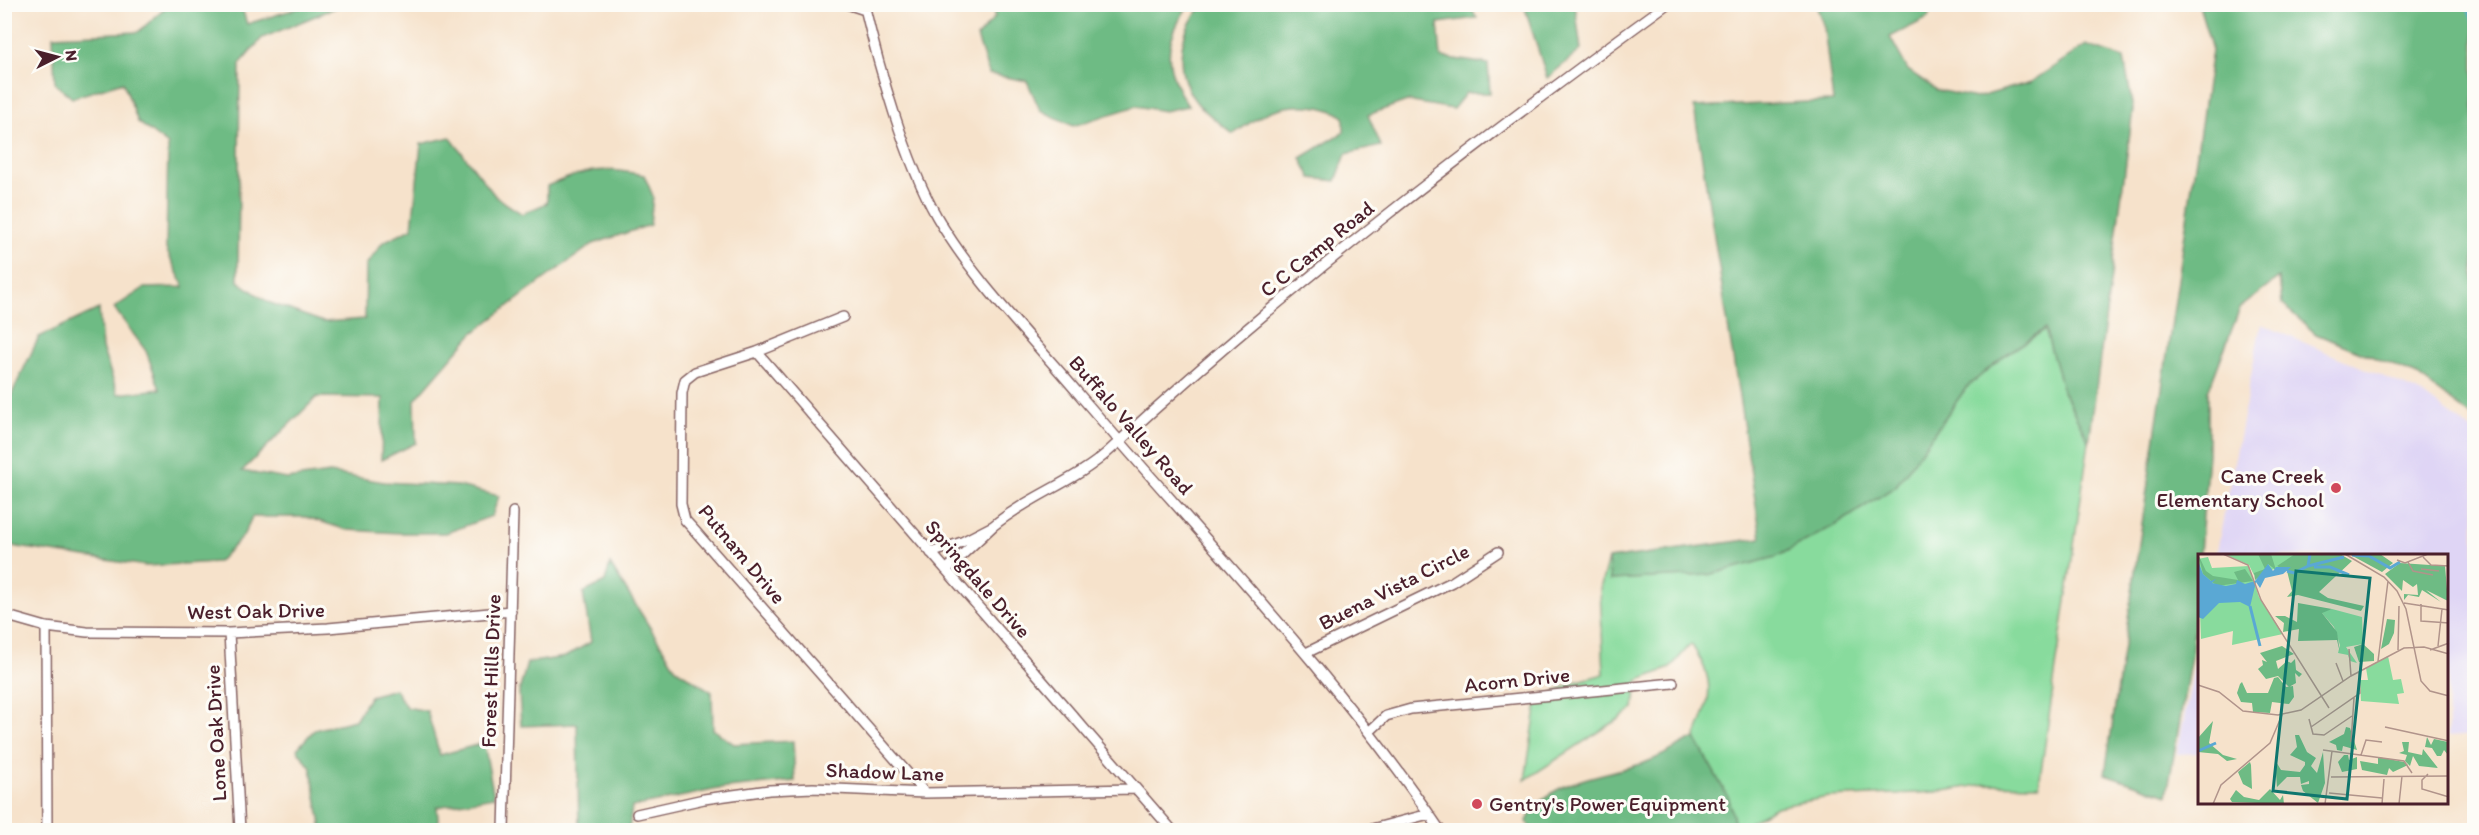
<svg xmlns="http://www.w3.org/2000/svg" width="2479" height="835" font-family="Itim,sans-serif">
  <style>
    .built { fill: #dfd5f5 }
    .green { fill: #88db9d; stroke: #697d64; stroke-width: 1.5 }
    .forest { fill: #6ebb84; stroke: #5c6d58; stroke-width: 1.5 }
    .lines { fill: none; stroke-linecap: round; stroke-linejoin: round }
    .stream { stroke: #5aa8d4; stroke-width: 3 }
    .street-casing { stroke: #866363; stroke-width: 12 }
    .street { stroke: #fff; stroke-width: 9 }
    .poi-dot { fill: #d1495b; stroke: #fdfcf7; stroke-width: 2 }
    .labels { text-anchor: middle; stroke-width: 6; stroke-linejoin: round; paint-order: stroke }
    .street-label { font-size: 21px; fill: #4a1f2b; stroke: #fdfcf7 }
    .poi-label { font-size: 21px; fill: #4a1f2b; stroke: #fdfcf7; text-anchor: end }
    .inset-river { fill: none; stroke: #5aa8d4; stroke-width: 3 }
    .inset-road { fill: none; stroke: #b1948b; stroke-width: 1.5 }
    .view { fill: #0f766e; fill-opacity: 0.15; stroke: #0f766e; stroke-width: 3 }
    .inset-edge { fill: none; stroke: #4a1f2b; stroke-width: 3 }
  </style>
  <rect width="100%" height="100%" fill="#fdfcf7"/>
  <filter id="ink" filterUnits="userSpaceOnUse"><feTurbulence type="fractalNoise" baseFrequency=".0167" numOctaves="2"/><feDisplacementMap in="SourceGraphic" scale="12" xChannelSelector="R" yChannelSelector="G"/><feConvolveMatrix kernelMatrix="1 2 1 2 8 2 1 2 1" color-interpolation-filters="sRGB"/></filter>
  <filter id="wash" filterUnits="userSpaceOnUse"><feTurbulence type="fractalNoise" baseFrequency=".008" numOctaves="4" result="noise"/><feDisplacementMap in="SourceGraphic" scale="24" xChannelSelector="R" yChannelSelector="G"/><feGaussianBlur stdDeviation="1.35" result="paint"/><feColorMatrix in="noise" values="0 0 0 0 0 0 0 0 0 0 0 0 0 0 0 0 0 1.4 0 .05"/><feComposite in="paint" operator="in"/></filter>
  <g filter="url(#wash)">
    <rect width="100%" height="100%" fill="#f6e2cb"/>
    <path class="built" d="M2261,324L2419,392L2474,432V735L2448,737V556H2216Z
      M2200,636V753L2177,754Z"/>
    <path class="green" d="M2046,329L2063,391L2089,442L2039,785L1986,784L1937,792L1828,797L1776,807L1736,830L1729,799L1695,738C1711,698 1717,681 1691,644L1670,668L1637,681L1634,709L1525,780L1537,703L1571,683L1604,674L1600,589L1608,559L1610,580L1708,575L1896,486L1966,388L2005,355Z"/>
    <path class="forest" d="M1205,4L1469,5L1477,18L1438,23L1441,57L1488,64L1490,93H1466L1453,109L1407,101L1368,115L1381,146L1346,154L1336,181L1311,178L1301,158L1344,132V117C1326,104 1295,103 1274,110C1260,114 1245,127 1233,134C1221,124 1207,114 1197,103C1173,73 1177,30 1205,4Z
      M169,5H241L247,24L308,5H342L262,38L240,64L238,281L268,302L323,322L365,319L366,265L383,242L412,228L421,144L450,137L496,197L522,214L547,203V186C587,169 602,166 644,175L653,196L650,225L593,244L543,280L472,334L415,400L416,443L381,460L383,398L317,397L242,471L287,479L330,473L384,482L459,486L499,496L492,516L446,533H399L347,530L306,517H252L243,536L218,562L146,566L5,545V408L39,337L99,309L102,348L118,394L160,389L146,351L114,308L144,288L184,287L166,249L168,145L138,122L123,82L72,98L55,84L53,36L138,32Z
      M994,5H1189C1163,41 1163,68 1188,106L1164,111L1136,106L1073,126L1040,110L1027,81L989,74L977,37L995,17Z
      M1524,5H1575L1581,50L1547,78Z
      M1816,5H1932L1928,18L1890,37L1908,70L1937,90L1976,98L2031,82L2086,45L2124,58L2133,109L2089,442L2063,391L2045,329L2005,355L1966,388L1896,486L1841,522L1776,557L1708,575L1610,580L1608,559L1761,538L1694,107L1833,101L1824,27Z
      M2199,5H2474V418L2415,374L2316,334L2282,304L2279,278L2240,308L2208,392V454L2192,651L2167,795L2105,774L2212,50Z
      M610,564L676,669L712,692L713,729L734,744L793,741L795,781L718,789L632,807L629,830H579L577,724L521,726L519,692L527,663L565,657L591,642L583,593L605,582Z
      M395,689L406,707L427,711L440,755L484,743L494,797L437,807L439,830H322L311,768L297,749L314,730L355,720L370,696Z
      M1695,738L1729,799L1736,830H1531L1527,821C1547,776 1609,777 1649,761C1665,755 1680,745 1695,738Z"/>
    <g class="lines">
      <path class="stream" d="M2466,4L2474,21"/>
    </g>
  </g>
  <g filter="url(#ink)">
    <g class="lines">
      <g class="street-casing">
        <path id="street" d="M847,4L865,10
          M864,4C879,68 905,161 937,217C974,281 1030,336 1078,393C1201,537 1334,673 1440,830
          M843,317L757,352L695,372L685,380L682,393L681,504L685,520L695,531L925,793
          M757,352L1172,830
          M993,526C1029,496 1077,481 1111,449C1285,288 1475,144 1667,4
          M931,553L962,542L993,526L946,570
          M4,615L46,627L87,632L229,633L328,628L511,611
          M46,627L47,830
          M229,633L240,830
          M1306,653L1452,582L1498,552
          M1370,731L1386,716L1411,709L1673,683
          M637,814L704,799L769,790L813,788L925,793L1135,789
          M504,830L513,512
          M1368,830L1429,814"/>
      </g>
      <use href="#street" class="street"/>
    </g>
  </g>
  <g class="poi-dot">
    <circle cx="2336" cy="488" r="6"/>
    <circle cx="1477" cy="804" r="6"/>
  </g>
  <g class="labels">
    <g class="street-label">
      <text transform="translate(1317 249) rotate(-39)" y="7">C C Camp Road</text>
      <text transform="translate(1131 425) rotate(49)" y="7">Buffalo Valley Road</text>
      <text transform="translate(742 554) rotate(50)" y="7">Putnam Drive</text>
      <text transform="translate(978 579) rotate(49)" y="7">Springdale Drive</text>
      <text transform="translate(1394 587) rotate(-27)" y="7">Buena Vista Circle</text>
      <text transform="translate(256 611) rotate(-1)" y="7">West Oak Drive</text>
      <text transform="translate(491 671) rotate(-88)" y="7">Forest Hills Drive</text>
      <text transform="translate(1517 680) rotate(-6)" y="7">Acorn Drive</text>
      <text transform="translate(216 733) rotate(-93)" y="7">Lone Oak Drive</text>
      <text transform="translate(885 772) rotate(2)" y="7">Shadow Lane</text>
    </g>
    <g class="poi-label">
      <text x="2324" y="483">Cane Creek<tspan x="2324" dy="24">Elementary School</tspan></text>
      <text x="1489" y="811" text-anchor="start">Gentry's Power Equipment</text>
    </g>
  </g>
  <g transform="translate(2198 554)">
    <rect width="250" height="250" fill="#f6e2cb"/>
    <path d="M26,0H99L87,12L56,21L51,11ZM10,3L14,14L51,12L61,43L85,80L34,91L35,77L3,85L0,5ZM134,55L164,63L165,90L148,93L159,109L152,107L150,101L140,99L142,91L136,73L123,58ZM190,102L195,126L203,125L206,139L199,140L201,150L163,147L162,126H170L168,114Z" fill="#88db9d"/>
    <path d="M0,0L8,17L15,22L40,26L36,18L47,15L55,27L19,32L5,20ZM60,0H73L78,16L70,10L69,17L57,26L56,19L67,15ZM97,0H142L154,7L121,38L130,44L166,52L163,57L100,41L89,43L94,37L89,17L79,12ZM151,0H182L195,9L184,18ZM202,9L247,12L250,47L228,36L243,48L224,36L221,43L210,41L206,46V40L220,41L219,30L215,33L205,26L204,37L187,20ZM100,49L134,55L124,59L139,78L142,99L139,86L100,87L101,75L85,78L86,69L77,62H87L99,68ZM189,65L197,66L196,79L191,90L183,95ZM165,90L176,100V107L161,108L156,93ZM84,92L96,100L78,107L80,115L89,107L93,109L97,105L98,116L104,120L101,123L97,119L98,129L91,133L80,122L68,125L60,115L65,111L64,106L69,108L62,99ZM80,123L88,133L95,132L96,143L91,150L74,148L72,159L55,158L54,149L43,148L39,139L42,130L44,128L49,139H70L76,124ZM15,167L11,189L25,201L39,205L29,207L20,200L0,198V184ZM148,173L152,174L159,196L145,192L144,197L139,196L138,191L131,188L146,180ZM97,181H101L109,198L118,204L113,212L119,219L125,198L127,229L120,249L105,237L103,231L111,230V227L103,230L102,223H89L79,233L77,206L83,216L102,218L107,211V208L92,201L99,193ZM229,183L233,191L236,185L250,188V201L246,196L243,202H239L234,194L227,193ZM204,188H211L210,198L224,201L225,195L240,214L221,212L215,202L212,212L207,207L209,201L201,199L206,197ZM146,201H150L151,206L159,203V215L144,218L140,208ZM180,203L206,208L210,211L195,218L191,214L189,221L164,216L162,207L180,210ZM52,208L53,211L54,235L45,230L40,218ZM72,235L82,246L85,241L86,250L34,248L32,245L38,236L46,243L61,246Z" fill="#6ebb84"/>
    <path d="M0,7L5,20L13,27L18,25L14,29L28,32L38,30L39,26L47,30L57,27L70,10L75,17L78,13H93L85,20L67,24L62,34L58,28L52,53L42,48L21,49L5,65L0,63Z" fill="#5aa8d4"/>
    <path class="inset-river" d="M154,1L171,2L192,14L202,8M110,12L146,3M116,13H132L151,21M89,17L96,19L110,12L112,0M52,52L62,92M0,197L18,189"/>
    <path class="inset-road" d="M25,0L50,11L63,46L131,154M147,0L186,23L199,37L208,55L223,127L232,137L251,142M225,3L233,11L251,12M199,6L207,9L230,0M210,8L215,17L235,21M223,15L241,17M206,49L251,56M223,50V67L251,69M240,92L244,55M151,95L153,122M200,96L201,52M232,96L251,89M180,107L190,27M138,109L145,127M0,131L21,138L45,157L80,161L103,156L153,122L206,94L226,93L251,100M111,165L115,180L126,181L154,162M113,173L162,139L161,118M187,173L251,187M153,188L156,144M125,196L206,207L214,219M163,201L168,186L184,188M230,220L224,226V235L251,243M133,223L251,222M131,239L184,244M15,250L23,231L72,189L84,161M127,250L134,197M184,250L186,225M201,250L204,222"/>
    <path class="view" d="M98,17L172,24L149,245L75,237Z"/>
    <rect width="250" height="250" class="inset-edge"/>
  </g>
  <rect width="2479" height="835" fill="none" stroke="#fdfcf7" stroke-width="24"/>
  <g transform="translate(57 57) rotate(84)" stroke="#fdfcf7" stroke-width="4.5" paint-order="stroke">
  <path d="M0-4.5L10 22L0 15L-10 22Z" fill="#4a1f2b"/>
  <text y="-9" font-size="16" font-weight="bold" text-anchor="middle" fill="#4a1f2b">N</text>
  </g>
</svg>
